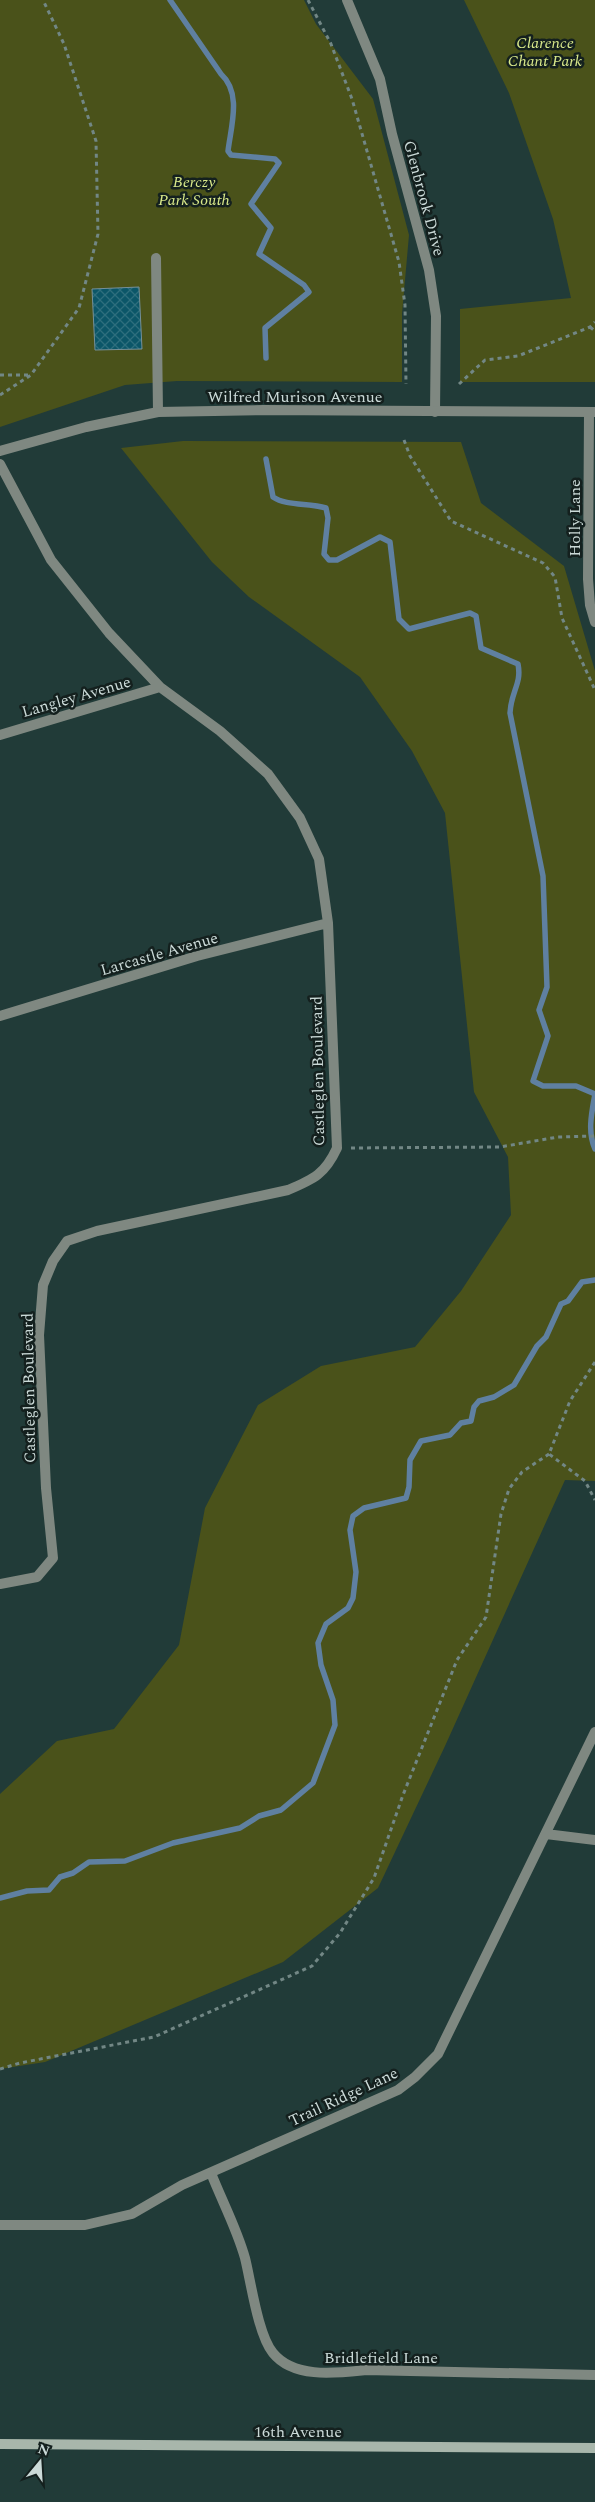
<svg xmlns="http://www.w3.org/2000/svg" width="595" height="2502" font-family="Spectral,serif">
  <style>
    .park { fill: #4a521a }
    .lines { fill: none; stroke-linecap: round; stroke-linejoin: round }
    .stream { stroke: #5f80a1; stroke-width: 5.5 }
    .building { fill: url(#building-cross-hatch); stroke: #759099 }
    .path { stroke: #728785; stroke-width: 3; stroke-dasharray: 4 4; stroke-linecap: butt }
    .service { stroke: #7f8881; stroke-width: 10 }
    .minor { stroke: #7f8881; stroke-width: 10 }
    .tertiary { stroke: #7f8881; stroke-width: 10 }
    .secondary { stroke: #a8b6ab; stroke-width: 10 }
    .labels { text-anchor: middle; stroke-width: 5; stroke-linejoin: round; paint-order: stroke }
    .park-label { font-size: 16px; font-style: italic; fill: #d9e98a; stroke: #14201e }
    .street-label { font-size: 16px; fill: #cbdad8; stroke: #14201e }
  </style>
  <defs>
    <pattern id="building-cross-hatch" width="8" height="8" patternUnits="userSpaceOnUse" patternTransform="scale(1.25)"><rect width="8" height="8" fill="#0b5668"/><path d="M0 0l8 8M0 8l8-8" fill="none" stroke="#2d6e7d"/></pattern>
  </defs>
  <rect width="100%" height="100%" fill="#213b38"/>
  <path class="park" d="M0,0H304L316,24L373,99L409,235L402,314V382L177,381L125,385L0,427Z
    M464,0H595V382H460V309L571,298L553,219L509,93Z
    M183,441L461,442L481,503L564,566L595,671V1481L565,1480L445,1746L378,1888L283,1962L45,2062L0,2069V1794L57,1741L114,1729L179,1645L205,1508L258,1405L321,1366L415,1347L461,1291L511,1215L508,1157L474,1092L445,813L412,751L360,677L249,597L212,562L121,448Z"/>
  <g class="lines">
    <path class="stream" d="M170,0L221,74C242,93 231,126 228,151L231,155L275,159L279,163L251,204L271,228L259,254L304,285L309,292L265,328L266,358
      M266,459L273,497C286,506 308,503 326,508L328,518L324,554L329,560H337L380,537L390,542L399,619L409,629L470,613L476,616L481,648L518,664C522,684 511,691 510,713L543,876L547,987L539,1010L548,1036L533,1081L543,1086H576L595,1094C592,1111 587,1132 595,1149
      M0,1898L27,1891L49,1890L60,1877L73,1873L89,1862L125,1861L173,1843L240,1828L259,1816L281,1810L313,1783L335,1725L333,1700L321,1665L318,1643L326,1624L348,1608L353,1598L356,1572L350,1530L353,1516L364,1508L406,1498L409,1487L410,1460L421,1441L450,1435L461,1423L471,1421L474,1407L479,1401L494,1397L514,1385L537,1346L546,1337L561,1304L568,1301L582,1282L595,1280"/>
  </g>
  <path class="building" d="M139,287L142,349L95,350L92,289Z"/>
  <g class="lines">
    <path class="path" d="M308,0L331,44L352,99L399,262L405,305L406,384
      M590,327L595,331
      M0,375H30
      M459,384L485,360L518,356L590,327L595,322
      M0,395L31,375L79,308L98,234L96,141L64,44L43,0
      M404,440L410,456L451,521L543,563L555,577L562,618L595,690
      M351,1148L500,1147L558,1137L595,1136
      M595,1362L570,1401L549,1454L585,1481L595,1500
      M0,2069L20,2063L154,2037L312,1966L340,1933L374,1878L403,1795L457,1660L486,1617L501,1514L509,1489L522,1472L549,1454"/>
    <path class="service" d="M156,258L158,412"/>
    <path class="minor" d="M347,0L380,79L392,134L429,270L436,316L435,412
      M589,412L588,579L590,605L595,622
      M0,464L51,560L109,633L160,687L220,731L268,774L300,818L319,859L328,923L337,1148C325,1174 314,1179 288,1190L97,1231L67,1241L53,1261L43,1285L39,1335L46,1488L53,1558L37,1577L0,1584
      M0,735L160,687
      M0,1016L197,956L328,923
      M546,1834L595,1840
      M211,2173C222,2201 237,2229 245,2258C251,2282 258,2335 273,2353C294,2379 337,2373 366,2370L595,2375
      M0,2225H85L132,2214L182,2185L398,2090L415,2077L438,2054L595,1732"/>
    <path class="tertiary" d="M0,451L86,427L158,412L263,410L595,412"/>
    <path class="secondary" d="M0,2444L595,2448"/>
  </g>
  <g class="labels">
    <g class="park-label">
      <text x="545" y="48">Clarence<tspan x="545" dy="18">Chant Park</tspan></text>
      <text x="194" y="187">Berczy<tspan x="194" dy="18">Park South</tspan></text>
    </g>
    <g class="street-label">
      <text transform="translate(425 198) rotate(75)" y="6">Glenbrook Drive</text>
      <text x="295" y="402">Wilfred Murison Avenue</text>
      <text transform="translate(574 518) rotate(-90)" y="6">Holly Lane</text>
      <text transform="translate(76 696) rotate(-16)" y="6">Langley Avenue</text>
      <text transform="translate(159 953) rotate(-16)" y="6">Larcastle Avenue</text>
      <text transform="translate(317 1071) rotate(-91)" y="6">Castleglen Boulevard</text>
      <text transform="translate(28 1388) rotate(-91)" y="6">Castleglen Boulevard</text>
      <text transform="translate(343 2096) rotate(-25)" y="6">Trail Ridge Lane</text>
      <text x="381" y="2363">Bridlefield Lane</text>
      <text x="298" y="2437">16th Avenue</text>
    </g>
  </g>
  <g transform="translate(40 2462) rotate(18)" stroke="#14201e" stroke-width="4" paint-order="stroke">
  <path d="M0-4L9 19L0 12L-9 19Z" fill="#cbdad8"/>
  <text y="-8" font-size="14" font-weight="bold" text-anchor="middle" fill="#cbdad8">N</text>
  </g>
</svg>
